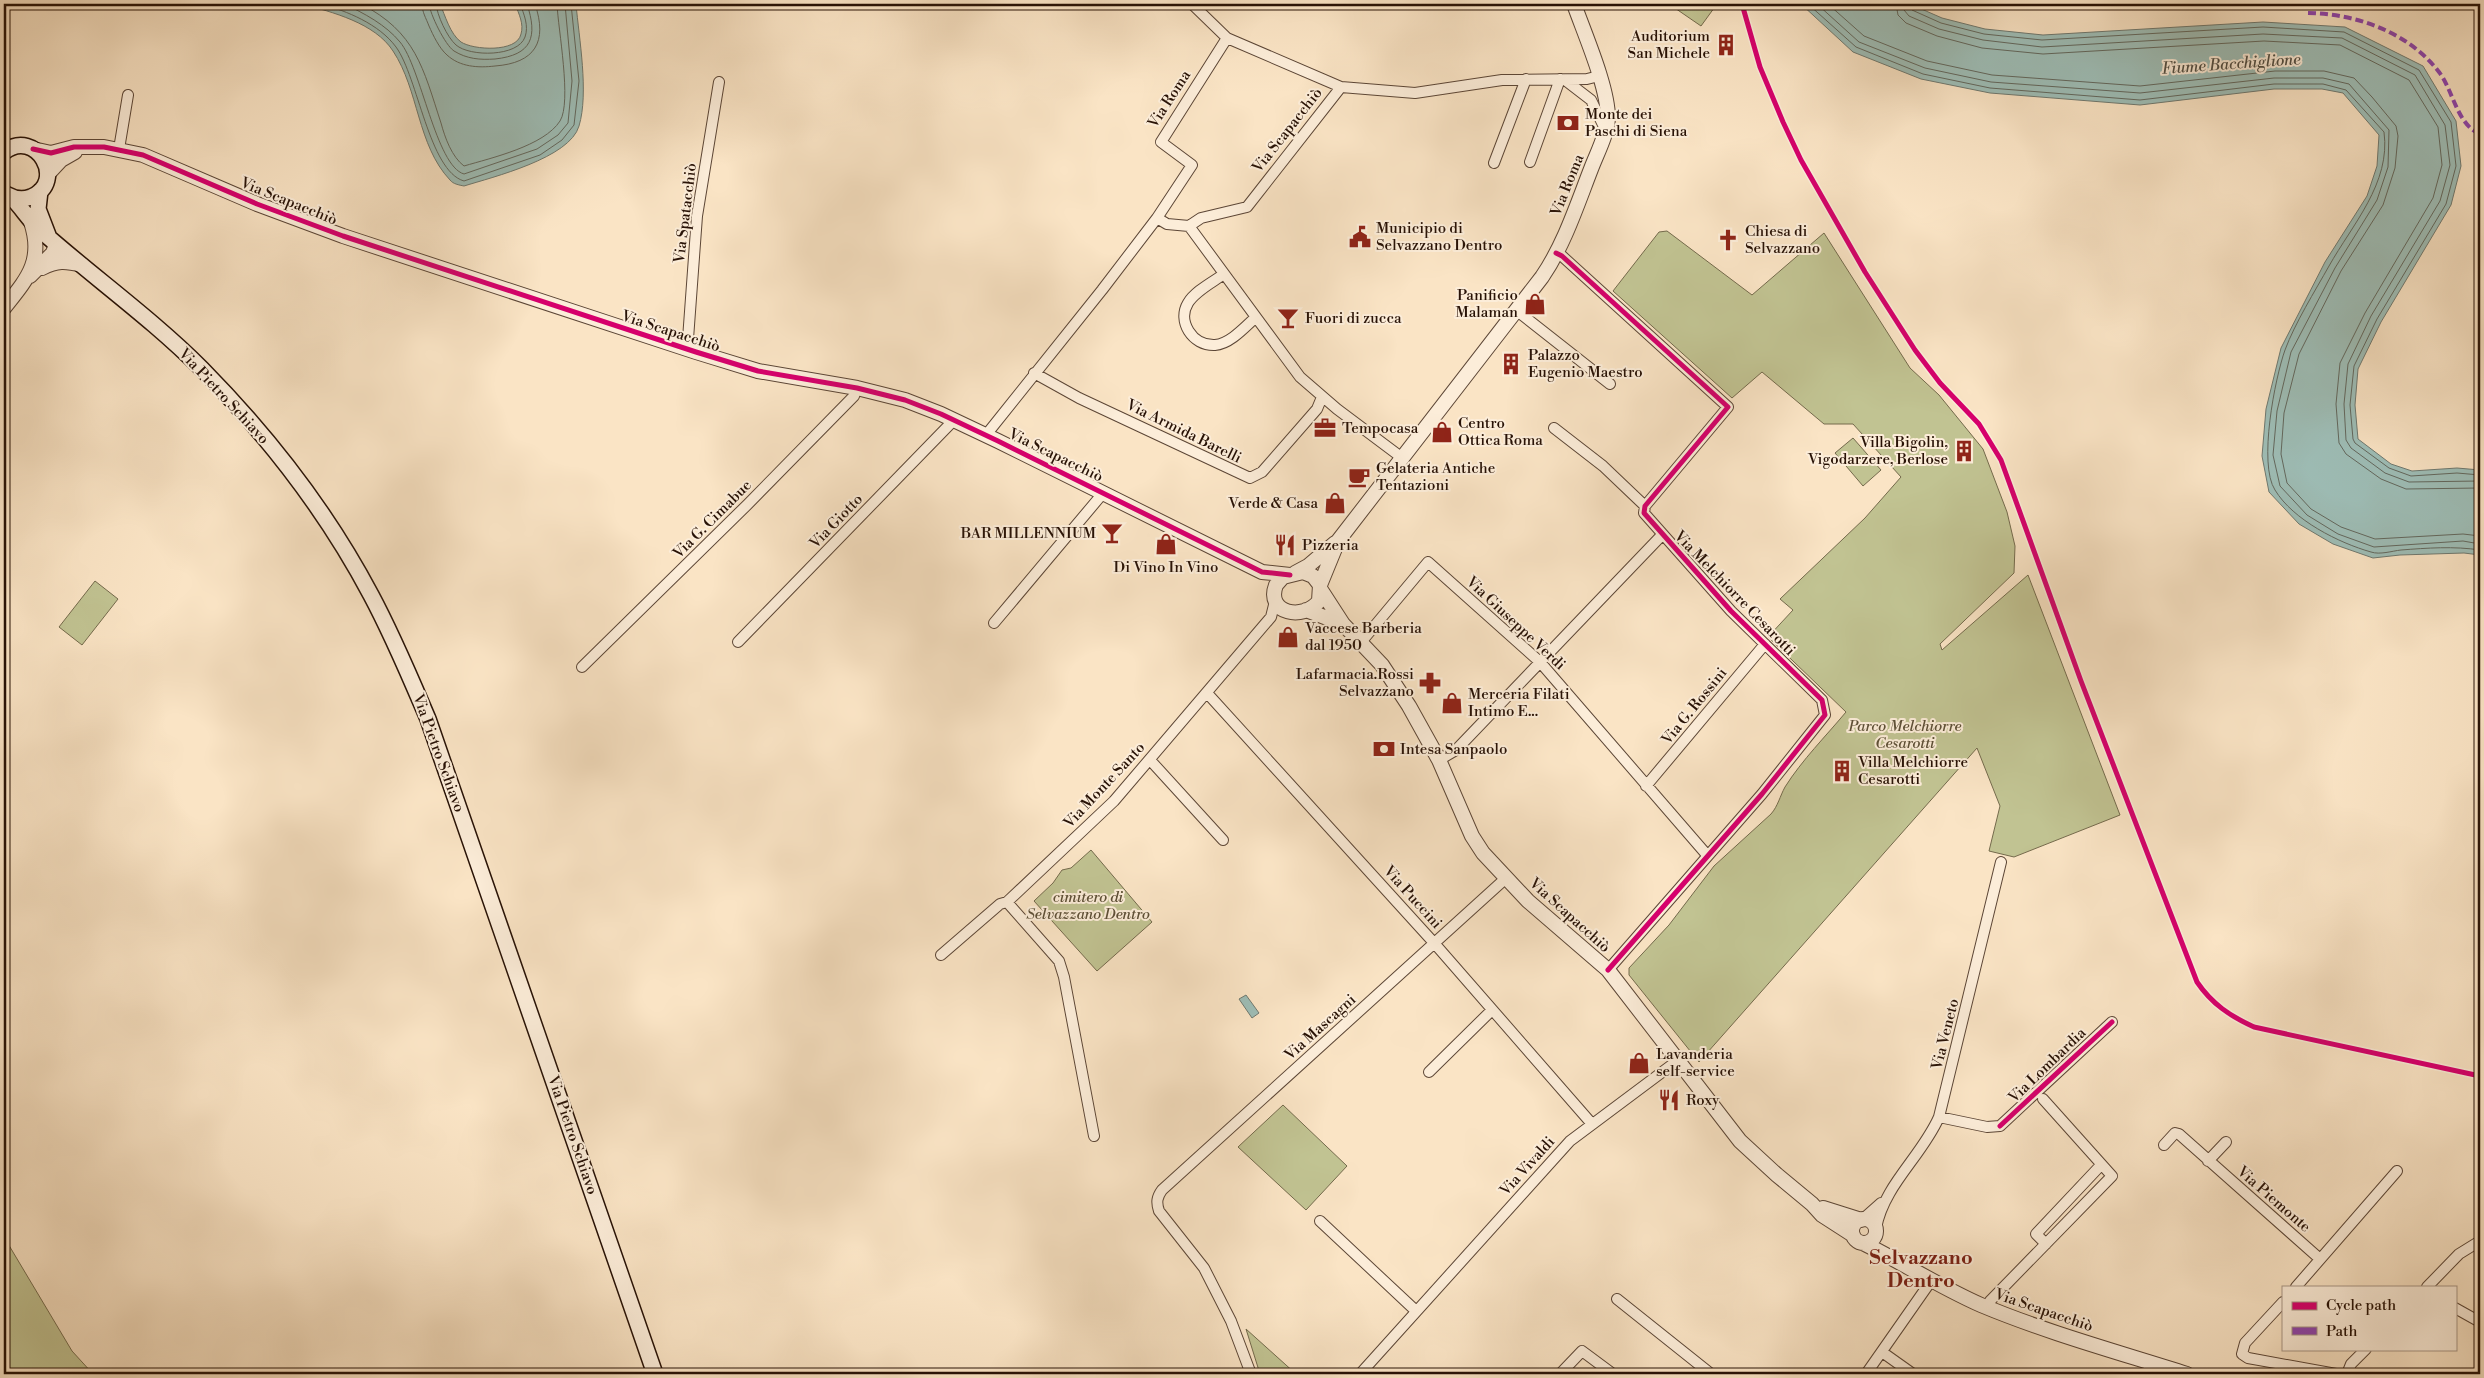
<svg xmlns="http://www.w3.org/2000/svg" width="2484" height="1378" font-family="'Libre Bodoni',serif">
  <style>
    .green { fill: #c1c392; stroke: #746a4c }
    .water { fill: #9ebeb7; stroke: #6f7970 }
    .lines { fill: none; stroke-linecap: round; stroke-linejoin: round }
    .shore { stroke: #63685e; stroke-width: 1 }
    .minor-casing { stroke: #5c4636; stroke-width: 12 }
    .tertiary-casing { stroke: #5c4636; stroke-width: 16 }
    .secondary-casing { stroke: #281206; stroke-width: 18 }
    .minor { stroke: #fcedd9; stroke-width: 10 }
    .tertiary { stroke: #fcedd9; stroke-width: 14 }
    .secondary { stroke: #fcedd9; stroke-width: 15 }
    .quiet { stroke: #8e44ad; stroke-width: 4; stroke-dasharray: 8 4; stroke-linecap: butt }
    .cycleway-casing { stroke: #fcedd9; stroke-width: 8 }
    .cycleway { stroke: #d6006c; stroke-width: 5 }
    .labels { text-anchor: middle; stroke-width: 4; stroke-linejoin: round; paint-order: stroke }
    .poi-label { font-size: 15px; fill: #281206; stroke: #fcedd9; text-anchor: start }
    .street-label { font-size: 15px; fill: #281206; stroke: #fcedd9 }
    .park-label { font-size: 15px; font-style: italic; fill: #5e5037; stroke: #fcedd9 }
    .water-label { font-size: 16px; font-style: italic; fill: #514e44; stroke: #fcedd9 }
    .district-label { font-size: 20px; font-weight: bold; fill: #7a1f14; stroke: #fcedd9 }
  </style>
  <rect width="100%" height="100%" fill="#fae4c5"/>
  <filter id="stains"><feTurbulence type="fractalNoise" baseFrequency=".004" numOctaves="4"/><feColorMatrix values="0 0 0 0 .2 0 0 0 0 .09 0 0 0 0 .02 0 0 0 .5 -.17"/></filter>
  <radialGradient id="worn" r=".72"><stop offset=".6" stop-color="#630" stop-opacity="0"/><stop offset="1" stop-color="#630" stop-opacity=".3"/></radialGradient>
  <path class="green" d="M1669,4H1717L1701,26Z
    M1667,231L1752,295L1824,233L1910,368L1939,395L1983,449L2007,512L2015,546L2014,573L1940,644L1942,650L2028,575L2120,815L2014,857L1989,851L2000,806L1977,748L1699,1062L1629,975V968L1669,925L1714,866L1771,814C1778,806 1780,796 1785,787C1802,760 1826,736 1846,712L1768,637L1793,610L1780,599L1865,518L1901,477L1853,424H1824L1762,372L1732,398L1613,291L1659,232Z
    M1853,438L1881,470L1863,486L1835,453Z
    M95,581L118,599L82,645L59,627Z
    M1091,850L1152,922L1097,971L1034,901L1053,883L1062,870L1071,868Z
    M1283,1105L1347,1166L1306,1210L1238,1147Z
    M4,1237L72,1351L93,1374H4Z
    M1246,1329L1296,1374H1260Z"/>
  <path class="water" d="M302,4H440C445,15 450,34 461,42C473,50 517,53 521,34C524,24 519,14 515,4H576C579,38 589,93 579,126C570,158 493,177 464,186C459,185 453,184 450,180C417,145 419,90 393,51C375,23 332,12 302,4Z
    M1801,4H1910L1942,18L1985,29L2043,35L2263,22L2345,27L2423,66L2456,121L2461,166L2451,205L2381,322L2358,369L2355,405L2358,439L2391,464L2412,471L2457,468L2480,470V555L2464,553L2400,555L2373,558L2333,544L2299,524L2269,492L2262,456L2266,409L2281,348L2325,262L2367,196L2377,166L2379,135L2343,93L2322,89H2274L2140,105L1990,93L1921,79L1853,52Z
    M1246,995L1259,1013L1252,1018L1239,999Z"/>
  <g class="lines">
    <path class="shore" d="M321,4C347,11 379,24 396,47C418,77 429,171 464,181L540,155L562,140L574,125L579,81L571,4
      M344,4C364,13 386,25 400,42C421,67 436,166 464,174L537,149L558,135L568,123L572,81L565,4
      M361,4C416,32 423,68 441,123C445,138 452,157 464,166C491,158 544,146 560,121C572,102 558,29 557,4
      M422,4C422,12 426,18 429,26C433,35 439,48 447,55C460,67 478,68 495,66C535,63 548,42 535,4
      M429,4C430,14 445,45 454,51C467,59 480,60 495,59C532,55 538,37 527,4
      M436,4C437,15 447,37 456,45C470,57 518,57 525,37C529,26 524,14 520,4
      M1808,4L1856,47L1923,74L1990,88L2140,100L2274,84H2323L2346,90L2384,132C2391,183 2352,225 2329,266C2315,291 2295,323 2285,350C2275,378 2258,464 2275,490C2293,520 2339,543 2371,552C2380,555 2392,551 2401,550C2427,548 2454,546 2480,550
      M1817,4L1859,42L1925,68L1991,82L2140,93L2274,78H2323L2349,84L2389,130L2388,167L2377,200L2335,268L2291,352L2277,411L2273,455L2280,486L2307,515L2338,534L2374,547L2463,541L2480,544
      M1828,4L1864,36L1927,61L1992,75L2140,86L2275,71H2324L2354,78L2372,97L2396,126L2398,136L2395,168L2383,205L2341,271L2299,354L2284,413L2281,454L2287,483L2311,509L2341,527L2375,539L2463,534L2480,536
      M1896,4L1898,15L1906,23L1937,36L1982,48L2043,54L2264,41L2340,45L2409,80L2438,127L2442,165L2433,198L2365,313L2340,363L2336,404L2339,443L2346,454L2381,479L2406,489L2480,488
      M1903,4L1904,10L1909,16L1939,29L1983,40L2042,47L2263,34L2342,38L2415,75L2445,125L2450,165L2440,201L2371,316L2348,364L2344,404L2346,440L2351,448L2385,473L2409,482L2480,481
      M1909,4L1912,10L1941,23L1984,34L2042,40L2263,27L2344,32L2419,70L2451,122L2456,166L2446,204L2377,319L2354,366L2350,405L2353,439L2355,443L2389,468L2411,476L2457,473L2480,475"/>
    <g class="minor-casing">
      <path id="minor" d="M1192,4L1227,38L1341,87L1415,93L1502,80L1587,79L1599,76
        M1565,80L1591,100L1606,131
        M119,149L128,95
        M1530,162L1560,79
        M1494,163L1526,79
        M1157,218L1192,165L1161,142L1227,38
        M1189,226L1300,377L1337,409L1401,457
        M1556,253L1562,256L1728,407L1645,506L1644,513L1731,611L1822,700L1825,715L1762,794L1608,970
        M1224,274C1213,282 1195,291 1188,303C1177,321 1192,346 1215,345C1230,344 1245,327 1256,317
        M1516,310L1610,384
        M686,349L688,339L697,216L719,82
        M1034,373L1079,398L1250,478L1262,472L1317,409L1322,397
        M1554,428L1603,466L1645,506
        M986,435L1102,290L1157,218L1167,224L1189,226L1201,218L1247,207L1341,87
        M994,623L1104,492
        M1362,641L1428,562L1540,662L1707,855
        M738,642L954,420
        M582,667L748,504L854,396L857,388
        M1207,693L1435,944L1592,1124
        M1150,760L1223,840
        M1439,760L1456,750L1662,535
        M1646,786L1765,644
        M1007,902L1059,961L1064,977L1094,1136
        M941,955L1000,904L1007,902L1114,801L1271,617L1275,601
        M1429,1072L1492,1010
        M1939,1117L1987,1127L2000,1126L2112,1022
        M2164,1145L2175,1133L2179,1134L2320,1259
        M2208,1161L2226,1142
        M1863,1219L1881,1203
        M1320,1221L1416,1311
        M1876,1228C1884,1185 1922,1156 1939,1117L2001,862
        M2046,1244L2036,1234L2101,1165
        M2296,1287L2397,1171
        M2427,1287L2459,1254L2480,1241
        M1617,1299L1711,1374
        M2283,1302L2245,1343L2242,1354L2248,1358L2336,1374
        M1987,1307L1990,1301L2112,1176L2043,1099
        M2455,1308L2480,1322
        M1882,1352L1913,1374
        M1251,1374L1231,1321L1204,1268L1159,1211C1156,1202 1157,1197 1162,1190L1505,879
        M1360,1374L1570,1141L1677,1061
        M1560,1374L1582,1351L1613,1374
        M1866,1374L1931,1281
        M2347,1374L2351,1364L2366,1349"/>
    </g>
    <g class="tertiary-casing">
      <path id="tertiary" d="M33,149L51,153L74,147H104L143,155L257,204L343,236L696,352L758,371L857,388L905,400L941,414L998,441L1262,572L1290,575
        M47,175L61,160L75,152
        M42,268C57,260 66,261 82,265
        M30,276L53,253L56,244
        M4,308C27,279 44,261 31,222
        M1303,572L1313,576L1320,585L1319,601C1304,621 1265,614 1276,585L1283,577Z
        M1295,573L1308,566L1335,543
        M1320,585L1338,541L1542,277C1564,245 1577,205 1591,169C1597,153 1607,135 1608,118C1608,87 1585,35 1574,4
        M1321,590L1343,624L1382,665L1409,706L1439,760L1472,836L1483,853L1528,901L1608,970L1740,1141L1777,1175L1812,1204L1822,1215L1853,1235
        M1306,610L1343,624
        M1823,1208L1861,1220
        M1852 1231a12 12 0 1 1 24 0a12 12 0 1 1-24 0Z
        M1863,1243C1903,1263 1940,1287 1981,1305C2048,1333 2118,1352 2187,1374"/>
    </g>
    <g class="secondary-casing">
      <path id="secondary" d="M4,152C36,127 68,182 31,197C23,200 15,199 8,195
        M40,191L38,209L48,235
        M12,198C22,208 29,220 39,229C93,277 151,318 202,369C268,436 327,512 371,595C393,636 410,677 428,719L655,1374"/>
    </g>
    <use href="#minor" class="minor"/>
    <use href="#tertiary" class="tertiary"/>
    <use href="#secondary" class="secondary"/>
    <path class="quiet" d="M2308,13C2357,14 2408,32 2439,72C2453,90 2457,125 2480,134"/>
    <g class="cycleway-casing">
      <path id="cycleway" d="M1742,4L1760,67L1783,122L1801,160L1865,272L1915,350L1940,383L1979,424L2001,460L2081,681L2197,982C2212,1004 2230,1016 2254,1027L2480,1076
        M33,149L51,153L74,147H104L143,155L257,204L343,236L696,352L758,371L857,388L905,400L941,414L998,441L1262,572L1290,575
        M1556,253L1562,256L1728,407L1645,506L1644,513L1731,611L1822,700L1825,715L1762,794L1608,970
        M2000,1126L2112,1022"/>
    </g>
    <use href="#cycleway" class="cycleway"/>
  </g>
  <defs>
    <g id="building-bare" transform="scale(1.725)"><path d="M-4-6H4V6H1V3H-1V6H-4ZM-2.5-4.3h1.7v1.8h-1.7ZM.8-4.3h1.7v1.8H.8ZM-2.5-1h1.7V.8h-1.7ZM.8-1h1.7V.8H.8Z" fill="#8f2418" stroke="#fcedd9" stroke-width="2.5" paint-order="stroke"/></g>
    <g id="bank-bare" transform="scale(1.725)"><path d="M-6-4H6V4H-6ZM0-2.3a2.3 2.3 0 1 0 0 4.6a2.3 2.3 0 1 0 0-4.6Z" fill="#8f2418" stroke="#fcedd9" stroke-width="2.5" paint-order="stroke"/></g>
    <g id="civic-bare" transform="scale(1.725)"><path d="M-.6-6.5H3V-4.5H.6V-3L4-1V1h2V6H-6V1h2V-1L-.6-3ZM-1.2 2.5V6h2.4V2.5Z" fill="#8f2418" stroke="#fcedd9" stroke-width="2.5" paint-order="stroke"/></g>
    <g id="church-bare" transform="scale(1.725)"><path d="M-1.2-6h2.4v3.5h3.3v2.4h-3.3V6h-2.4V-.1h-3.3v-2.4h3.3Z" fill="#8f2418" stroke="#fcedd9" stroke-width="2.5" paint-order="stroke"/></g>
    <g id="shop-bare" transform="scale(1.725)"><path d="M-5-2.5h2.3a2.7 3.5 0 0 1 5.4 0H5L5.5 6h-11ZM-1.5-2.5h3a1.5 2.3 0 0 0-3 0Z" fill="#8f2418" stroke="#fcedd9" stroke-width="2.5" paint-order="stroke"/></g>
    <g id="bar-bare" transform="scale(1.725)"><path d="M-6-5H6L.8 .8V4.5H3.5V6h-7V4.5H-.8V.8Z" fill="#8f2418" stroke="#fcedd9" stroke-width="2.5" paint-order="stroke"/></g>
    <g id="office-bare" transform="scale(1.725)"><path d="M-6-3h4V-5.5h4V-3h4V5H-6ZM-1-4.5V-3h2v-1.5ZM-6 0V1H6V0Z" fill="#8f2418" stroke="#fcedd9" stroke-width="2.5" paint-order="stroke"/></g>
    <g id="cafe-bare" transform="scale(1.725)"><path d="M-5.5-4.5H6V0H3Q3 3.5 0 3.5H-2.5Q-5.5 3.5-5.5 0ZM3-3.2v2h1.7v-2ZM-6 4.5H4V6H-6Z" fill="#8f2418" stroke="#fcedd9" stroke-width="2.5" paint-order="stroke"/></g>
    <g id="restaurant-bare" transform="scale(1.725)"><path d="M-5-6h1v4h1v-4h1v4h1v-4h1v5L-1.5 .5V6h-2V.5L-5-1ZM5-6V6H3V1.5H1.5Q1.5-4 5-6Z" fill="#8f2418" stroke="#fcedd9" stroke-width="2.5" paint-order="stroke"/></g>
    <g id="pharmacy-bare" transform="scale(1.725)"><path d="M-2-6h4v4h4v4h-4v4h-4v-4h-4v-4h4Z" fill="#8f2418" stroke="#fcedd9" stroke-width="2.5" paint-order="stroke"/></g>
  </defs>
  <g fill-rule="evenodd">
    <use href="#building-bare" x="1726" y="45"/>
    <use href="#bank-bare" x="1568" y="123"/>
    <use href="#civic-bare" x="1360" y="237"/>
    <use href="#church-bare" x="1728" y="240"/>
    <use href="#shop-bare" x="1535" y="304"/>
    <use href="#bar-bare" x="1288" y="318"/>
    <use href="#building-bare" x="1511" y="364"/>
    <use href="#office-bare" x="1325" y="428"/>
    <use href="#shop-bare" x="1442" y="432"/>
    <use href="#building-bare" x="1964" y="451"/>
    <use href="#cafe-bare" x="1359" y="477"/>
    <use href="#shop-bare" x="1335" y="503"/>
    <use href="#bar-bare" x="1112" y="533"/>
    <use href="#shop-bare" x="1166" y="544"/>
    <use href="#restaurant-bare" x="1285" y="545"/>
    <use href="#shop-bare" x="1288" y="637"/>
    <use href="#pharmacy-bare" x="1430" y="683"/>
    <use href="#shop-bare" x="1452" y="703"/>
    <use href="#bank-bare" x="1384" y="749"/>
    <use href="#building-bare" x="1842" y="771"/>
    <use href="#shop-bare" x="1639" y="1063"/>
    <use href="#restaurant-bare" x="1669" y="1100"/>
  </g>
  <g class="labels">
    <g class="poi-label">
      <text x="1710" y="41" text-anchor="end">Auditorium<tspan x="1710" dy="17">San Michele</tspan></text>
      <text x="1585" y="119">Monte dei<tspan x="1585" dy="17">Paschi di Siena</tspan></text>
      <text x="1376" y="233">Municipio di<tspan x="1376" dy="17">Selvazzano Dentro</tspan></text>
      <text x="1745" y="236">Chiesa di<tspan x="1745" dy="17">Selvazzano</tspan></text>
      <text x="1518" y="300" text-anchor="end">Panificio<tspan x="1518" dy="17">Malaman</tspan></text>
      <text x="1305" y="323">Fuori di zucca</text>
      <text x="1528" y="360">Palazzo<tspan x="1528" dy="17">Eugenio Maestro</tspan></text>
      <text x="1458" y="428">Centro<tspan x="1458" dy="17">Ottica Roma</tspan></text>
      <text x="1342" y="433">Tempocasa</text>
      <text x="1948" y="447" text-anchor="end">Villa Bigolin,<tspan x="1948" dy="17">Vigodarzere, Berlose</tspan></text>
      <text x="1376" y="473">Gelateria Antiche<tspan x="1376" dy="17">Tentazioni</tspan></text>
      <text x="1318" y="508" text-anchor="end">Verde &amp; Casa</text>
      <text x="1096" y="538" text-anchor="end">BAR MILLENNIUM</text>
      <text x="1302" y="550">Pizzeria</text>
      <text x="1166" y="572" text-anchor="middle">Di Vino In Vino</text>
      <text x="1305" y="633">Vaccese Barberia<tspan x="1305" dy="17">dal 1950</tspan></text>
      <text x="1414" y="679" text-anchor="end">Lafarmacia.Rossi<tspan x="1414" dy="17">Selvazzano</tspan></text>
      <text x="1468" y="699">Merceria Filati<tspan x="1468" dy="17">Intimo E...</tspan></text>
      <text x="1400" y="754">Intesa Sanpaolo</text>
      <text x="1858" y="767">Villa Melchiorre<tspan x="1858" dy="17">Cesarotti</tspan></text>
      <text x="1656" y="1059">Lavanderia<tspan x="1656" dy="17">self-service</tspan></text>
      <text x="1686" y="1105">Roxy</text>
    </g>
    <g class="street-label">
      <text transform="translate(1169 99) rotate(-57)" y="5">Via Roma</text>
      <text transform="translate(1287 130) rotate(-52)" y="5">Via Scapacchiò</text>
      <text transform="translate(1567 185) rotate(-68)" y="5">Via Roma</text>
      <text transform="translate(289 201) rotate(22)" y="5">Via Scapacchiò</text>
      <text transform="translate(685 213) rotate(-83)" y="5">Via Spatacchiò</text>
      <text transform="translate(671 331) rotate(18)" y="5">Via Scapacchiò</text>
      <text transform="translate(224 396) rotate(47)" y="5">Via Pietro Schiavo</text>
      <text transform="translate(1184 431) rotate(26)" y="5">Via Armida Barelli</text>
      <text transform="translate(1056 455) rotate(26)" y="5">Via Scapacchiò</text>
      <text transform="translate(712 519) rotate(-45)" y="5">Via G. Cimabue</text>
      <text transform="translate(836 521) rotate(-46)" y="5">Via Giotto</text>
      <text transform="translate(1735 593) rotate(46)" y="5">Via Melchiorre Cesarotti</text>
      <text transform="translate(1516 623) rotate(43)" y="5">Via Giuseppe Verdi</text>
      <text transform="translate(1694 706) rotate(-51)" y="5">Via G. Rossini</text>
      <text transform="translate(439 753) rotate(70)" y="5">Via Pietro Schiavo</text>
      <text transform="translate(1104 785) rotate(-47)" y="5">Via Monte Santo</text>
      <text transform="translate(1413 897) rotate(48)" y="5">Via Puccini</text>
      <text transform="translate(1570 915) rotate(42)" y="5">Via Scapacchiò</text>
      <text transform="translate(1320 1027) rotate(-42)" y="5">Via Mascagni</text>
      <text transform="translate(1945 1034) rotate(-76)" y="5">Via Veneto</text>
      <text transform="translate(2047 1065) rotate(-44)" y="5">Via Lombardia</text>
      <text transform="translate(573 1135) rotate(71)" y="5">Via Pietro Schiavo</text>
      <text transform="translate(1527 1166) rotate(-48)" y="5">Via Vivaldi</text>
      <text transform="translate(2274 1199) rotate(41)" y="5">Via Piemonte</text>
      <text transform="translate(2044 1310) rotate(19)" y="5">Via Scapacchiò</text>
    </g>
    <g class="park-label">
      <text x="1905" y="731">Parco Melchiorre<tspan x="1905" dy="17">Cesarotti</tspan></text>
      <text x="1088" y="902">cimitero di<tspan x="1088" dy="17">Selvazzano Dentro</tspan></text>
    </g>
    <g class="water-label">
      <text transform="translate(2231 63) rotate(-4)" y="6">Fiume Bacchiglione</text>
    </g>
    <g class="district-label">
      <text x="1921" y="1264">Selvazzano<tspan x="1921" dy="23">Dentro</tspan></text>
    </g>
  </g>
  <rect width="2484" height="1378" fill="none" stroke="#fae4c5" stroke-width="20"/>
  <rect x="5" y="5" width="2474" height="1368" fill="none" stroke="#281206" stroke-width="2.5"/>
  <rect x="10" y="10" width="2464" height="1358" fill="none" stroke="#281206"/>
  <rect x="2282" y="1286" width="175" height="65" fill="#fcedd9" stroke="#a79585"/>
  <rect x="2292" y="1302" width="25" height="8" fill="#d6006c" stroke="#a79585"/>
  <text x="2326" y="1310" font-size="15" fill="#281206">Cycle path</text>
  <rect x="2292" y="1327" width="25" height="8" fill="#8e44ad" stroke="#a79585"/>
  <text x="2326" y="1336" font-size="15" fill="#281206">Path</text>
  <rect width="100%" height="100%" filter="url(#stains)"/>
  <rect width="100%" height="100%" fill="url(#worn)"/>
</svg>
